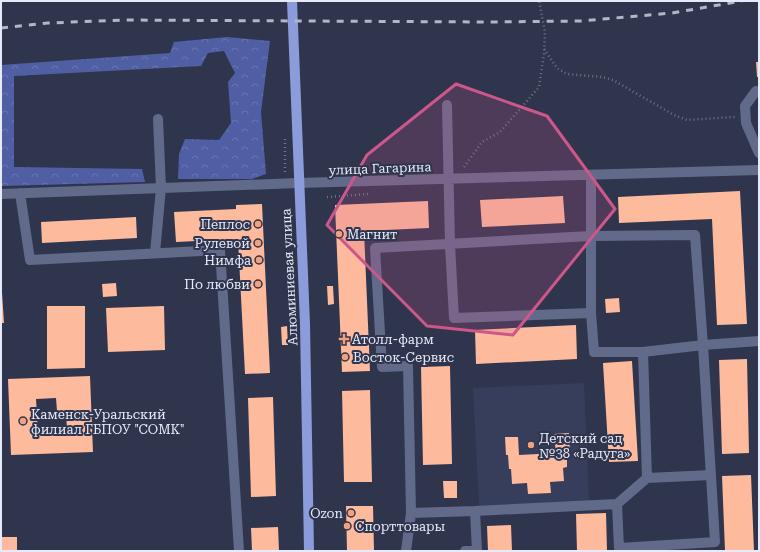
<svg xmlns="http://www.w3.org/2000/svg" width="760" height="552" font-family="'Roboto Serif',serif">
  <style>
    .built { fill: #363e5c }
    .forest { fill: url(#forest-crowns) }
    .building { fill: #feba9c; fill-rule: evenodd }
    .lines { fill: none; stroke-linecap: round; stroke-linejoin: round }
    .path { stroke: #6e7388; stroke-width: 2.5; stroke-dasharray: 1 3; stroke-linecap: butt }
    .minor { stroke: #626a8a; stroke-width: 10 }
    .major { stroke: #8c9cdb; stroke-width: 10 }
    .rail { stroke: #b1b6c8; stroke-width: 3; stroke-dasharray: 7 7; stroke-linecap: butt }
    .marked { fill: #cd578b; fill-opacity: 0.2; stroke: #cd578b; stroke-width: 3; stroke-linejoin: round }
    .poi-dot { fill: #f2a17e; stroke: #2f354d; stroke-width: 1.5 }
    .labels { text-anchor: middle; stroke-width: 4; stroke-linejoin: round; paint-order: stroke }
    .street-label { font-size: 13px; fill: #e6eafa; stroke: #2f354d }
    .poi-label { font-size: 13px; fill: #e6eafa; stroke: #2f354d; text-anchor: start }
  </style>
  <defs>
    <pattern id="forest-crowns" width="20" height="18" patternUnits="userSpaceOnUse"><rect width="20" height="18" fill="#505ea4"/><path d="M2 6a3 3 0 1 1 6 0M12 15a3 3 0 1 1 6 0" fill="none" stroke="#6975b2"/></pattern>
  </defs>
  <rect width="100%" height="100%" fill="#2f354d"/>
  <path class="built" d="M584,383L589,501L479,506L473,388Z"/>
  <path class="forest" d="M227,37L270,41L261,112L266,174L252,179H178L179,154L185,139L219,140L231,123L228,82L235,73L224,51L208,53L201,66L14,76V167L142,169L145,182L1,186V65L170,53L174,42Z"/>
  <path class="building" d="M756,62H759V77H757Z
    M740,191L747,324L717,325L712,219L619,223L618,197Z
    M563,196L565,223L482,227L480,200Z
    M428,201L429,228L364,231L370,371L342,372L335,205Z
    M262,204L270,373L245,374L238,239L176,242L174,212L236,209V205Z
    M136,217L137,238L42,243L41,222Z
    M1,278L4,323H1Z
    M116,283L117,296L103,297L102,284Z
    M327,286H333L334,304L328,305Z
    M619,298L620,312L606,313L605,299Z
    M47,306H85V368L47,369Z
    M164,306L165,350L108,352L106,308Z
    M576,325L577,359L476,364L475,330Z
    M287,326L288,345H282L281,327Z
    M747,359L749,453L722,454L719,360Z
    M632,361L638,461L609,462L603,363Z
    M450,366L452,464L423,465L421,367Z
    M90,376L93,452L11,455L8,379ZM56,398L57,411H66L67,432H38L36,399Z
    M370,390L372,482H344L342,391Z
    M273,397L276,496L251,497L248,398Z
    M569,433L570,455H567V467L563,468L564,481L550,482L551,493L528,494L527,483L512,484L511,469H509L508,455H506L505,437H518L519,455L556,453L554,434Z
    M751,475L754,551H725L722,476Z
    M443,481H457V498H444Z
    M346,506H373L374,551H347Z
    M606,513L607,551H577L576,514Z
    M511,525L512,551H488L487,526Z
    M278,527L279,551H252L251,528Z
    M1,537H17V551H1Z"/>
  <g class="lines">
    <path class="path" d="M544,49L557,68L567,74L602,77L613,80L674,115L687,120L735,117
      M285,139V174
      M464,167L482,142L500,132L539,87L544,54L545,32L539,1
      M327,197L368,194"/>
    <path class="minor" d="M756,91L745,106L746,123L759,153
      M447,105L450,245L454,318L591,313L594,352H643L703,345L695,235L590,236L375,248L382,367L408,366L411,513L475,511L477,551H465
      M20,193L30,260L220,250L239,551
      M1,194L298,183L759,170
      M155,253L161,188L158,119
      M591,313V175
      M643,352L647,478L711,475
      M617,504L647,478
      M475,511L617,504L619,548L715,542L703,345L759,341
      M406,551L411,513"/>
    <path class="major" d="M292,1L305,324L309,551"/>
    <path class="rail" d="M1,28L48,23L124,20L488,22L581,21L672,13L742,1"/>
  </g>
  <path class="marked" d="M456,84L547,116L615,209L513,335L427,326L327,225L367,155Z"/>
  <g class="poi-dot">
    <circle cx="258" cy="224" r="4"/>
    <circle cx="339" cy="234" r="4"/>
    <circle cx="258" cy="243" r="4"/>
    <circle cx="259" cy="260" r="4"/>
    <circle cx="258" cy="284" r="4"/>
    <path d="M342 333h4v4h4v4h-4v4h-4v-4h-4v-4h4z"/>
    <circle cx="345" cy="357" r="4"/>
    <circle cx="23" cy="421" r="4"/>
    <circle cx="531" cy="445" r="4"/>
    <circle cx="351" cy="513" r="4"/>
    <circle cx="347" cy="526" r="4"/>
  </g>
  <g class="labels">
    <g class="street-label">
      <text transform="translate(380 168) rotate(-2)" y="5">улица Гагарина</text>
      <text transform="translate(289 277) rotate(-93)" y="5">Алюминиевая улица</text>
    </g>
    <g class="poi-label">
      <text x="250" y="229" text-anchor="end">Пеплос</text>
      <text x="347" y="239">Магнит</text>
      <text x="250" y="248" text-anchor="end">Рулевой</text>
      <text x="251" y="265" text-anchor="end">Нимфа</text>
      <text x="250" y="289" text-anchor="end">По любви</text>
      <text x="352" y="344">Атолл-фарм</text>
      <text x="353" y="362">Восток-Сервис</text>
      <text x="31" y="419">Каменск-Уральский<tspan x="31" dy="15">филиал ГБПОУ "СОМК"</tspan></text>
      <text x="539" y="443">Детский сад<tspan x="539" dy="15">№38 «Радуга»</tspan></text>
      <text x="343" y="518" text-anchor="end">Ozon</text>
      <text x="355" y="531">Спорттовары</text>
    </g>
  </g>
  <rect width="760" height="552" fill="none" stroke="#e6eafa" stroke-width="4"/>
</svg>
